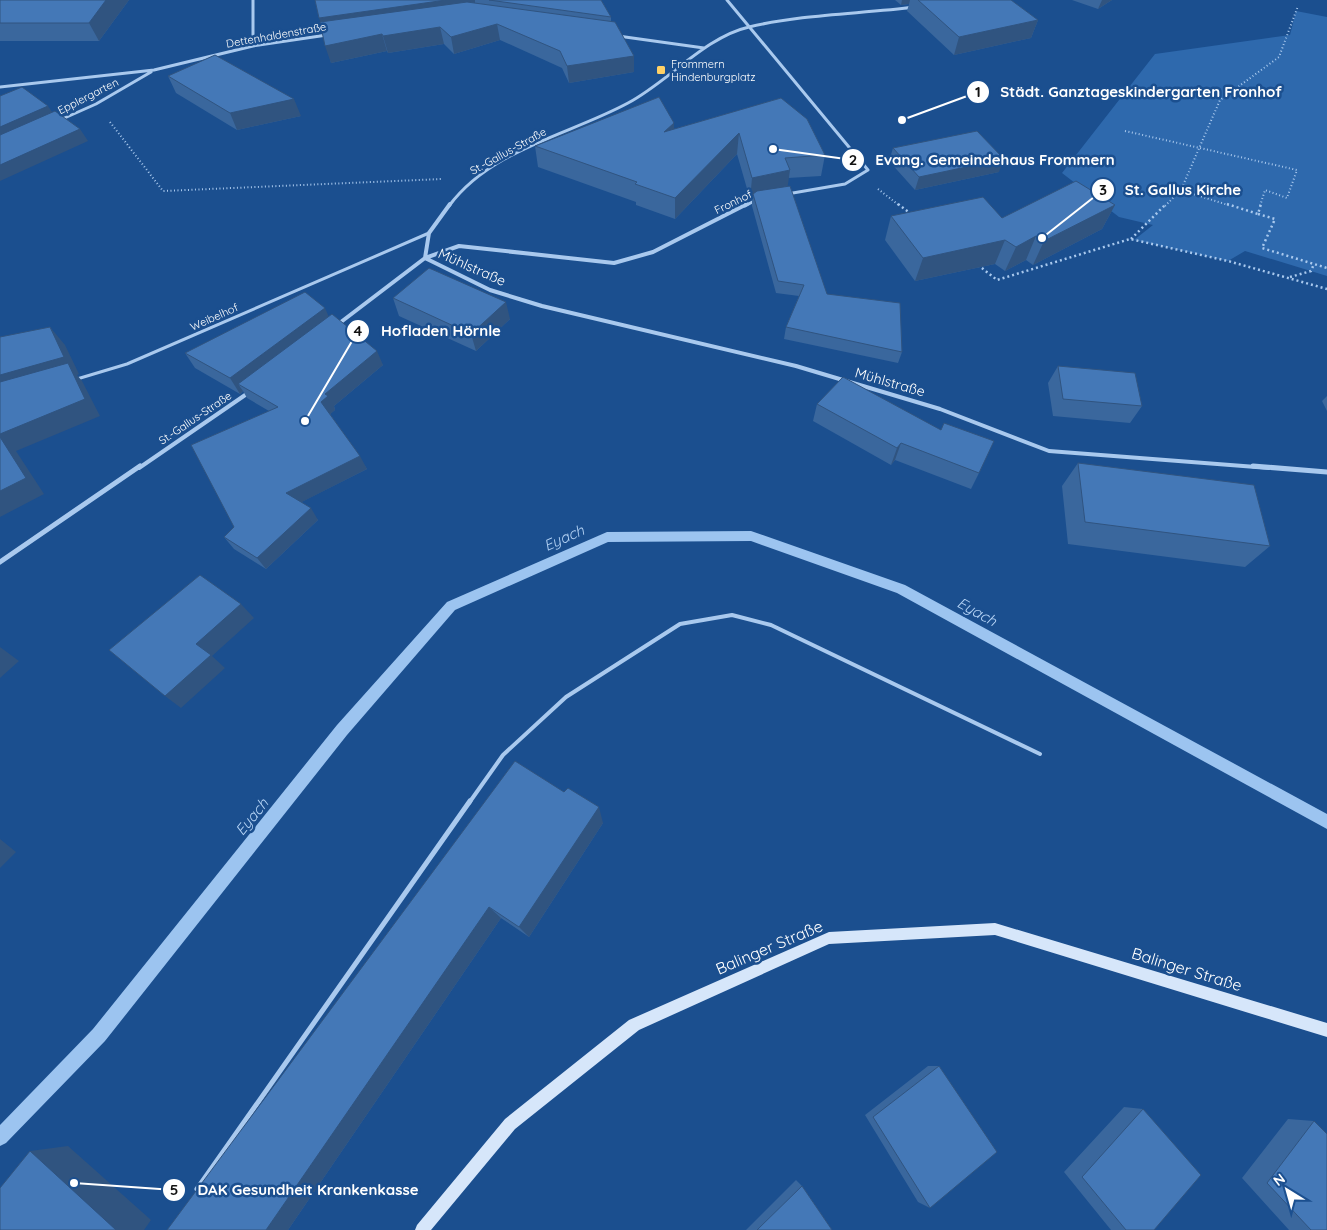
<svg xmlns="http://www.w3.org/2000/svg" width="1327" height="1230" font-family="Quicksand,sans-serif">
  <style>
    .green { fill: #2e69ad }
    .lines { fill: none; stroke-linecap: round; stroke-linejoin: round }
    .stream { fill: #9cc4f0; fill-rule: evenodd }
    .path-far1 { stroke: #a9c9ee; stroke-width: 2; stroke-dasharray: 1 2.5; stroke-linecap: butt }
    .path { stroke: #a9c9ee; stroke-width: 2.5; stroke-dasharray: 2 3; stroke-linecap: butt }
    .lane-far2 { stroke: #a9c9ee; stroke-width: 3 }
    .lane-far1 { stroke: #a9c9ee; stroke-width: 4 }
    .lane { stroke: #a9c9ee; stroke-width: 5 }
    .street-far2 { stroke: #a9c9ee; stroke-width: 3 }
    .street-far1 { stroke: #a9c9ee; stroke-width: 4 }
    .street { stroke: #a9c9ee; stroke-width: 5 }
    .secondary { fill: #d6e6fa; fill-rule: evenodd }
    .wall { fill: #3a679d }
    .shaded-wall { fill: #305480 }
    .building { fill: #4478b7; stroke: #305480 }
    .poi-dot { fill: #ffd166; stroke: #1b4f8f; stroke-width: 2 }
    .labels { text-anchor: middle; stroke-width: 5; stroke-linejoin: round; paint-order: stroke }
    .far-street-label { font-size: 11px; fill: #fff; stroke: #1b4f8f }
    .far-poi-label { font-size: 11px; fill: #fff; stroke: #1b4f8f; text-anchor: start }
    .street-label { font-size: 14px; fill: #fff; stroke: #1b4f8f }
    .water-label { font-size: 15px; font-style: italic; fill: #b5d3f5; stroke: #1b4f8f }
    .near-street-label { font-size: 16px; fill: #fff; stroke: #1b4f8f }
    .leader { fill: none; stroke: #fff; stroke-width: 2 }
    .callout-dot { fill: #fff; stroke: #1b4f8f; stroke-width: 2 }
    .mark-label { font-size: 15px; text-anchor: middle; font-weight: bold; fill: #111 }
    .callout-label { font-size: 15px; text-anchor: middle; font-weight: bold; fill: #fff; stroke: #1b4f8f; stroke-width: 5; stroke-linejoin: round; paint-order: stroke }
  </style>
  <rect width="100%" height="100%" fill="#1b4f8f"/>
  <path class="green" d="M1296,11L1327,17V276L1245,251L1228,261L1134,240L1153,225L1119,217L1062,173L1155,54L1290,35Z"/>
  <g class="lines">
    <path class="stream" d="M751,531L905,585L1327,814V829L897,593L751,541L608,542L455,610L347,735L105,1041L6,1143L0,1146V1125L93,1029L337,725L447,602L607,532Z"/>
    <path class="path-far1" d="M110,122L163,191L442,179
      M1125,131L1297,170L1287,198L1265,190L1260,206
      M878,189L900,206
      M1181,190L1231,206
      M1165,206L1181,190L1220,100L1279,57L1298,6"/>
    <path class="path" d="M898,204L911,214
      M1227,204L1258,214L1261,204
      M1258,214L1275,219L1262,248L1327,268
      M1131,239L1166,204
      M978,265L997,280L1130,239L1228,261L1327,289
      M1290,277L1311,271L1314,264"/>
    <path class="lane-far2" d="M77,379L127,364L429,233"/>
    <path class="lane-far1" d="M469,803L503,755L566,697L680,624L732,615L771,625L1040,754"/>
    <path class="lane" d="M197,1189L470,801"/>
    <path class="street-far2" d="M253,0V46
      M727,0L868,170L845,184L787,194
      M618,36L704,48
      M0,87L154,70L253,46L327,35
      M60,120L96,104L151,72
      M449,206C491,149 569,135 628,103C668,82 705,37 749,27C803,14 860,14 915,7
      M745,206L756,200"/>
    <path class="street-far1" d="M425,258L490,290L542,306L796,366L940,409L1049,451L1269,468
      M425,258L429,233L450,204
      M337,325L425,258L459,246L614,263L653,252L747,204
      M139,468L251,391"/>
    <path class="street" d="M1253,466L1327,472
      M0,562L140,466"/>
    <path class="secondary" d="M995,923L1327,1023V1037L995,935L829,944L639,1030L515,1129L431,1230H415L417,1225L505,1119L629,1020L829,932Z"/>
  </g>
  <path class="wall" d="M0,0H129L99,41H0Z
    M315,0H601L611,17V22L634,72L569,83L562,68L500,40L454,54L444,44L388,53L387,51L331,63Z
    M895,0H1011L1038,20L1031,38L954,55L907,11L909,4L901,5Z
    M1072,0H1112L1098,9Z
    M168,76L301,116L237,130L176,93Z
    M781,98L825,155L821,176L788,178L787,186L827,294L902,352L898,363L784,339L786,327L799,296L776,293L752,206V198L750,199L737,154L675,219L636,205V202L538,167L535,146L674,123V129Z
    M893,148L999,172L915,190L889,161Z
    M1115,205L1102,229L1033,265L1026,260L1005,271L995,264L915,281L885,240L891,216L1002,218Z
    M393,298L510,319L476,351L399,316Z
    M329,317L383,365L334,406L335,410L330,414L367,469L301,502L318,520L266,569L234,549L224,537L234,527L269,411L247,398L243,391L240,394L195,368L185,353Z
    M1058,366L1142,406L1130,423L1053,416L1048,383Z
    M1327,396V411L1322,401Z
    M817,404L941,430L979,473L971,489L895,460L891,465L813,421Z
    M1078,463L1270,546L1245,567L1068,544L1062,486Z
    M564,792L603,823L529,937L501,918L288,1230H167Z
    M928,1066H939L930,1208L918,1202L865,1115Z
    M1124,1107L1143,1109L1154,1230H1111L1064,1172Z
    M1288,1119L1314,1121L1327,1230H1289L1242,1178Z
    M796,1180L802,1186L832,1230H746Z"/>
  <path class="shaded-wall" d="M106,0H129L99,41L89,23Z
    M446,0H475V5L324,32L319,18Z
    M902,0H910L909,4L901,5Z
    M1102,0H1112L1098,9Z
    M1038,20L1031,38L954,55L959,37Z
    M497,24L500,40L454,54L451,37Z
    M440,27L444,44L388,53L383,36Z
    M382,34L387,51L331,63L325,46Z
    M634,56V72L569,83L567,66Z
    M294,99L301,116L237,130L230,113Z
    M48,106L56,118L0,143V127Z
    M674,123V144L664,132Z
    M80,129L88,141L0,181V165Z
    M739,133L737,154L675,219V198Z
    M1004,159L999,172L915,190L919,177Z
    M790,170L787,191L753,194L752,198L750,199L752,178Z
    M1115,205L1102,229L1033,265L1044,241Z
    M1036,236L1026,260L1005,271L1016,247Z
    M1005,240L995,264L915,281L923,258Z
    M506,302L510,319L476,351L471,334Z
    M325,308L332,324L238,384L243,391L240,394L230,378Z
    M50,327L65,345L79,374L77,375L82,381L100,416L16,451L44,494L0,517V375Z
    M377,351L383,365L334,406L335,410L328,416L321,402L325,394Z
    M901,443L895,460L891,465L897,448Z
    M360,456L367,469L294,506L286,493Z
    M311,508L318,520L266,569L257,558Z
    M241,604L254,618L212,656L225,668L181,708L165,696L196,644Z
    M0,647L19,661L0,678Z
    M599,807L603,823L529,937L519,927Z
    M0,839L16,852L0,868Z
    M489,907L501,918L288,1230H266Z
    M68,1146L151,1220L144,1230H116L30,1151Z"/>
  <path class="building" d="M0,0H106L89,23H0Z
    M315,0H446L319,18Z
    M489,0H601L611,17Z
    M918,0H1011L1038,20L959,37Z
    M467,2L615,22L634,56L567,66L560,51L497,24L451,37L440,27L383,36L382,34L325,46L320,22Z
    M215,55L294,99L230,113L168,76Z
    M22,87L48,106L0,127V96Z
    M659,97L674,123L664,132L781,98L807,119L825,155L785,158L790,170L752,178L739,133L675,198L635,184L637,182L535,146Z
    M55,111L80,129L0,165V135Z
    M977,131L1004,159L919,177L893,148Z
    M1076,181L1115,205L1044,241L1036,236L1016,247L1005,240L923,258L891,216L983,197L1002,218Z
    M790,186L827,294L900,303L902,352L786,327L804,285L778,281L753,194L757,191Z
    M429,268L506,302L471,334L393,298Z
    M305,292L325,308L230,378L185,353Z
    M332,314L377,351L325,394L328,396L321,402L360,456L286,493L311,508L257,558L224,537L234,527L191,445L278,407L238,384Z
    M50,327L64,357L0,375V337Z
    M68,363L85,399L0,434V382Z
    M1058,366L1135,373L1142,406L1063,399Z
    M843,377L941,430L944,423L994,441L979,473L901,443L897,448L817,404Z
    M0,437L26,478L0,491Z
    M1078,463L1254,485L1270,546L1085,522Z
    M200,575L241,604L196,644L211,655L165,696L109,650Z
    M515,761L564,792L568,788L599,807L519,927L489,907L266,1230H167Z
    M939,1066L997,1152L930,1208L873,1117Z
    M1143,1109L1201,1175L1154,1230H1126L1082,1177Z
    M1314,1121L1327,1134V1230H1311L1267,1183Z
    M30,1151L116,1230H0V1188Z
    M802,1186L832,1230H757Z"/>
  <rect class="poi-dot" x="656" y="65" width="10" height="10" rx="2.5"/>
  <g class="labels">
    <g class="far-street-label">
      <text transform="translate(276 35) rotate(-10)" y="4">Dettenhaldenstraße</text>
      <text transform="translate(88 96) rotate(-27)" y="4">Epplergarten</text>
      <text transform="translate(508 151) rotate(-29)" y="4">St.-Gallus-Straße</text>
      <text transform="translate(733 202) rotate(-26)" y="4">Fronhof</text>
      <text transform="translate(214 317) rotate(-24)" y="4">Weibelhof</text>
      <text transform="translate(195 418) rotate(-34)" y="4">St.-Gallus-Straße</text>
    </g>
    <g class="far-poi-label">
      <text x="671" y="68">Frommern<tspan x="671" dy="13">Hindenburgplatz</tspan></text>
    </g>
    <g class="street-label">
      <text transform="translate(472 267) rotate(24)" y="5">Mühlstraße</text>
      <text transform="translate(890 382) rotate(16)" y="5">Mühlstraße</text>
    </g>
    <g class="water-label">
      <text transform="translate(564 538) rotate(-24)" y="5">Eyach</text>
      <text transform="translate(977 612) rotate(29)" y="5">Eyach</text>
      <text transform="translate(252 817) rotate(-51)" y="5">Eyach</text>
    </g>
    <g class="near-street-label">
      <text transform="translate(769 947) rotate(-23)" y="6">Balinger Straße</text>
      <text transform="translate(1187 969) rotate(17)" y="6">Balinger Straße</text>
    </g>
  </g>
  <path class="leader" d="M902 120L978 92M773 149L853 160M1042 238L1103 190M305 421L358 331M74 1183L174 1190"/>
  <g class="callout-dot">
    <circle cx="902" cy="120" r="5"/>
    <circle cx="773" cy="149" r="5"/>
    <circle cx="1042" cy="238" r="5"/>
    <circle cx="305" cy="421" r="5"/>
    <circle cx="74" cy="1183" r="5"/>
    <circle cx="978" cy="92" r="12"/>
    <circle cx="853" cy="160" r="12"/>
    <circle cx="1103" cy="190" r="12"/>
    <circle cx="358" cy="331" r="12"/>
    <circle cx="174" cy="1190" r="12"/>
  </g>
  <g class="mark-label">
    <text x="978" y="97">1</text>
    <text x="853" y="165">2</text>
    <text x="1103" y="195">3</text>
    <text x="358" y="336">4</text>
    <text x="174" y="1195">5</text>
  </g>
  <g class="callout-label">
    <text x="1141" y="97">Städt. Ganztageskindergarten Fronhof</text>
    <text x="995" y="165">Evang. Gemeindehaus Frommern</text>
    <text x="1183" y="195">St. Gallus Kirche</text>
    <text x="441" y="336">Hofladen Hörnle</text>
    <text x="308" y="1195">DAK Gesundheit Krankenkasse</text>
  </g>
  <g transform="translate(1287 1190) rotate(323)" stroke="#1b4f8f" stroke-width="4" paint-order="stroke">
  <path d="M0-4L9 19L0 12L-9 19Z" fill="#ffffff"/>
  <text y="-8" font-size="14" font-weight="bold" text-anchor="middle" fill="#ffffff">N</text>
  </g>
</svg>
